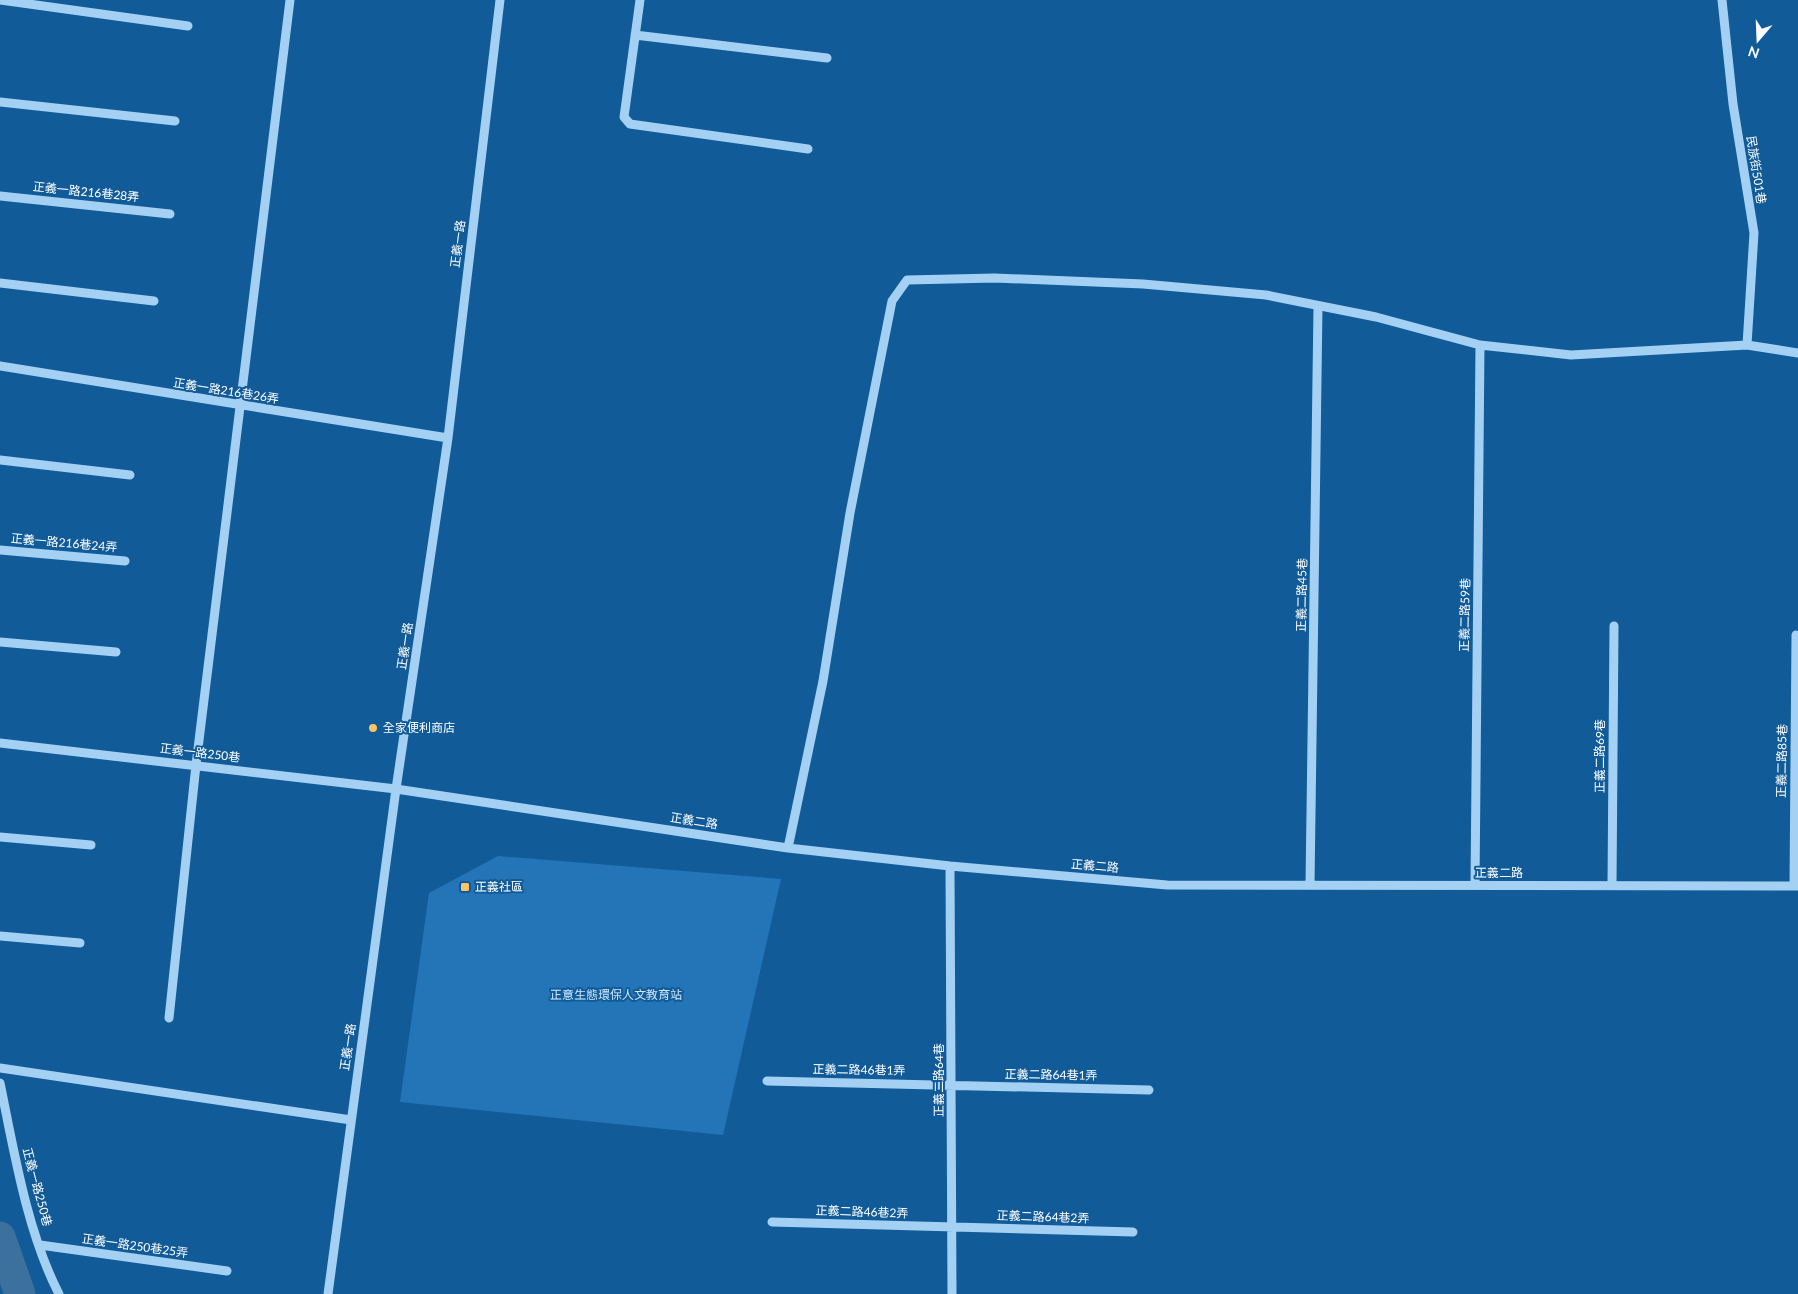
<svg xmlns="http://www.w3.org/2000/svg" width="1798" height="1294" font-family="Lato,'Noto Sans TC',sans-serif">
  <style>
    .green { fill: #2475b8 }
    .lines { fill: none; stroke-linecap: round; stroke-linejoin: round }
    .canal { stroke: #3c709d; stroke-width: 31 }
    .minor { stroke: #a4d0f4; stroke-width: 9 }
    .poi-dot { fill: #ffc367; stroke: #115b99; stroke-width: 2 }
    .labels { text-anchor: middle; stroke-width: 4; stroke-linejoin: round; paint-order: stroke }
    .street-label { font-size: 12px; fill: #fff; stroke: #115b99 }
    .poi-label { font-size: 12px; fill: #fff; stroke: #115b99; text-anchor: start }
    .park-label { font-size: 12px; fill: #cce8fe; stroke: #115b99 }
  </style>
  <rect width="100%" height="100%" fill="#115b99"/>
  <path class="green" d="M498,856L781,879L723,1135L400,1102L429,893Z"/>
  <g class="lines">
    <path class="canal" d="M0,1237L20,1294"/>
    <path class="minor" d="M0,0L188,26
      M640,0L624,117L630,124L808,149
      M1722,0L1733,104L1754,233L1747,345
      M635,35L827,58
      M0,102L175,121
      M0,196L170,214
      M0,283L154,301
      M0,366L448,438
      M0,460L130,475
      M0,550L125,561
      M0,642L116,652
      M0,743L396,789L788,848L950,866L1167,885L1798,886
      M0,837L91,845
      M788,848L823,681L850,513L892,301L907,280L995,278L1143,284L1266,295L1376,317L1480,345L1571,355L1747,345L1798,353
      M950,866L952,1294
      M1310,885L1318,306
      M1475,885L1480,345
      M1612,885L1614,626
      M1794,886L1796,635
      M0,936L80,943
      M169,1018L196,765L290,0
      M0,1068L351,1120
      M767,1081L1149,1090
      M0,1083C14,1151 27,1232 59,1294
      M772,1222L1133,1232
      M40,1245L227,1271
      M328,1294L396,789L448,438L500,0"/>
  </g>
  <g class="poi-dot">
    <circle cx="373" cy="728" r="5"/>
    <rect x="460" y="882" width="10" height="10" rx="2.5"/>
  </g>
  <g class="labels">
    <g class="street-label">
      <text transform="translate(1756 170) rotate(81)" y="4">民族街501巷</text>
      <text transform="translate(86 192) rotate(6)" y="4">正義一路216巷28弄</text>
      <text transform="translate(458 244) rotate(-83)" y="4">正義一路</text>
      <text transform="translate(226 391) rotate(9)" y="4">正義一路216巷26弄</text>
      <text transform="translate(64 543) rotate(5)" y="4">正義一路216巷24弄</text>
      <text transform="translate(1302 595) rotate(-89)" y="4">正義二路45巷</text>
      <text transform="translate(1465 615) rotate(-89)" y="4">正義二路59巷</text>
      <text transform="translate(405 646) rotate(-82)" y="4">正義一路</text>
      <text transform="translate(200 753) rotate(7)" y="4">正義一路250巷</text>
      <text transform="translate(1600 756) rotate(-90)" y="4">正義二路69巷</text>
      <text transform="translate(1782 761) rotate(-89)" y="4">正義二路85巷</text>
      <text transform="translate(694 821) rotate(9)" y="4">正義二路</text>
      <text transform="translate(1095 866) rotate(5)" y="4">正義二路</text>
      <text x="1499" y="877">正義二路</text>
      <text transform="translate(348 1047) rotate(-82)" y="4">正義一路</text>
      <text transform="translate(859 1070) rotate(1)" y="4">正義二路46巷1弄</text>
      <text transform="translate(1051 1075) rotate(1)" y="4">正義二路64巷1弄</text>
      <text transform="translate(939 1080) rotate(-90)" y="4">正義二路64巷</text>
      <text transform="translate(37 1187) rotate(75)" y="4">正義一路250巷</text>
      <text transform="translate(862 1212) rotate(2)" y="4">正義二路46巷2弄</text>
      <text transform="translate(1043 1217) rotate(2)" y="4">正義二路64巷2弄</text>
      <text transform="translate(135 1246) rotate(8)" y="4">正義一路250巷25弄</text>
    </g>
    <g class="poi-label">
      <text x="383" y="732">全家便利商店</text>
      <text x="475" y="891">正義社區</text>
    </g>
    <g class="park-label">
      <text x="616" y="999">正意生態環保人文教育站</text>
    </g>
  </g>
  <g transform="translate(1758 40) rotate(199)" stroke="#115b99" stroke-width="4" paint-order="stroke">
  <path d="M0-4L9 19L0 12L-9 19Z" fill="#ffffff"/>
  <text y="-8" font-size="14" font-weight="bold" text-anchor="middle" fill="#ffffff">N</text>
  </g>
</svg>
